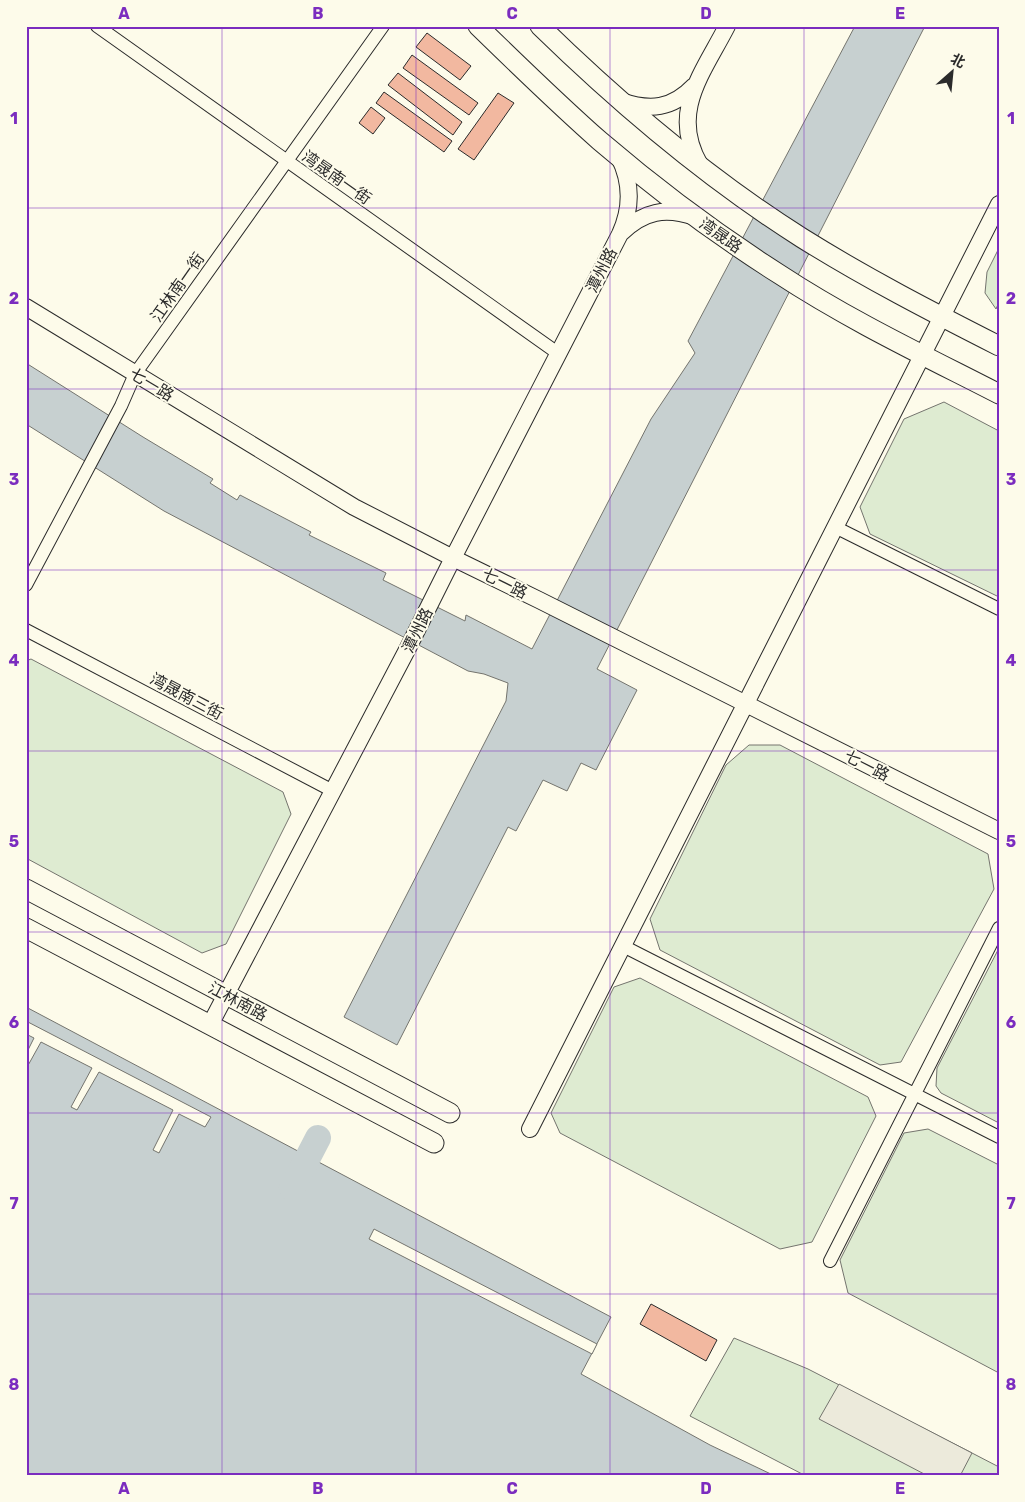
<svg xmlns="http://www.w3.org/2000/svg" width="1025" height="1502" font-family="Rubik,'Noto Sans SC',sans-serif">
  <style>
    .green { fill: #deebd1; stroke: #74746e }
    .parking { fill: #eceadb; stroke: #74746e }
    .water { fill: #c7d0d0; stroke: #74746e }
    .pier { fill: #fdfbea; stroke: #74746e }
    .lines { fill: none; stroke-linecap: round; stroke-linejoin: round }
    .river { stroke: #c7d0d0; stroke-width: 26 }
    .building { fill: #f2b8a0; stroke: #2b2b2b }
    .minor-casing { stroke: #2b2b2b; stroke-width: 14 }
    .tertiary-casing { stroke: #2b2b2b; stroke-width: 18 }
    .secondary-casing { stroke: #2b2b2b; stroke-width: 21 }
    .minor { stroke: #fdfbea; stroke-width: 12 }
    .tertiary { stroke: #fdfbea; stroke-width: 16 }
    .secondary { stroke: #fdfbea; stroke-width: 19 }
    .grid { fill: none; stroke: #7b2cbf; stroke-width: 1; stroke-opacity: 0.55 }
    .labels { text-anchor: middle; stroke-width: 4; stroke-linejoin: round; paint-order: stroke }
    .street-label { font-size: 16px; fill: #2b2b2b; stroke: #fdfbea }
    .neatline { fill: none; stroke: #7b2cbf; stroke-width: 2 }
    .grid-label { font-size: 16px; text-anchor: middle; font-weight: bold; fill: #7b2cbf }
  </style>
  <rect width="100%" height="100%" fill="#fdfbea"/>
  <path class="green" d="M999,248V302L996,309L985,293L987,272Z
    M944,402L999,431V597L870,534L860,507L904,419Z
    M31,659L283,792L291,814L226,944L202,953L26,858V661Z
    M749,745H780L988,854L994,889L901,1062L880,1065L660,950L650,919L726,765Z
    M999,948V1123L941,1093L936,1086L937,1068Z
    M640,978L868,1097L876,1116L812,1242L780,1249L560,1133L551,1113L614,987Z
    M928,1129L999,1165V1373L848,1293L840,1260L904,1133Z
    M734,1338L808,1369L972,1453L999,1467V1476H806L690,1416Z"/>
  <path class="parking" d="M839,1384L972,1453L960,1476H928L819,1419Z"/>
  <path class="water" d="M855,26H925L597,669L637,690L596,770L581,763L567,791L543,780L516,831L508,827L397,1045L344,1017L506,701L508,683L484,674L468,671L164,511L26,424V363L143,437L213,479L210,483L237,500L240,495L311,532L309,535L386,573L383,580L465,621L466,615L532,649L651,419L695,353L688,341Z
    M26,1007L611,1317L581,1374L710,1445L775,1476H26Z"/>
  <path class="pier" d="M26,1021L211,1117L205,1127L179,1114L159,1153L153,1150L173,1110L99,1072L77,1110L71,1107L92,1068L41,1042L26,1069V1054L34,1038L26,1034Z
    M374,1229L597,1344L592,1354L369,1239Z"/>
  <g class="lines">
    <path class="river" d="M292,1188L318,1138"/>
  </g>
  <path class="building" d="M427,33L471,66L460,80L416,47Z
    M412,55L478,103L469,115L403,68Z
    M398,73L462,122L453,135L388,85Z
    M384,92L452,141L444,152L376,103Z
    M498,93L514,103L474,160L458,149Z
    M371,107L385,118L373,134L359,123Z
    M651,1304L717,1340L706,1361L640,1324Z"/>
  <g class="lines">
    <g class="minor-casing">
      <path id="minor" d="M97,26L559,354
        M835,527L999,609
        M26,585L121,406L135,374L383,26
        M26,630L333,791
        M623,946L999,1137
        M830,1261L999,928"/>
    </g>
    <g class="tertiary-casing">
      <path id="tertiary" d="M621,101C650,111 672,109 694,86
        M700,165C669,112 703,73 727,26
        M621,233C644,211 665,207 695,217
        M26,307L354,507L453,558L539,600L999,831
        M210,1025L408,648L453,558L620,234C632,208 632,183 619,157
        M530,1129L999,204"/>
    </g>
    <g class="secondary-casing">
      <path id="secondary" d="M478,26C518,65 558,104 600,141C656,189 716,234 779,274C849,320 925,356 999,394
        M540,26C621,105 707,178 802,238C866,278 932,312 999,346
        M26,889L450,1113
        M26,928L434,1143"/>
    </g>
    <use href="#minor" class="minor"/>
    <use href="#tertiary" class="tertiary"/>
    <use href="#secondary" class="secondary"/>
  </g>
  <path class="grid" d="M222,26V1476M416,26V1476M610,26V1476M804,26V1476M26,208H999M26,389H999M26,570H999M26,751H999M26,932H999M26,1113H999M26,1294H999"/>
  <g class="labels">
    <g class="street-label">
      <text transform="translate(337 177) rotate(35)" y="6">湾晟南一街</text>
      <text transform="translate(721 235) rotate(35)" y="6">湾晟路</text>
      <text transform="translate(601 270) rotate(-63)" y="6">潭州路</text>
      <text transform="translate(177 287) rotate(-55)" y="6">江林南一街</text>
      <text transform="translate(152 384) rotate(31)" y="6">七一路</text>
      <text transform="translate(505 583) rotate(26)" y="6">七一路</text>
      <text transform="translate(417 630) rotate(-64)" y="6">潭州路</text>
      <text transform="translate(187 696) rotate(28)" y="6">湾晟南三街</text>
      <text transform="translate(867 765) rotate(27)" y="6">七一路</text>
      <text transform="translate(238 1001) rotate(28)" y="6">江林南路</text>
    </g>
  </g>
  <rect width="1025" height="1502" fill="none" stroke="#fdfbea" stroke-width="55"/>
  <g transform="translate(952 72) rotate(27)" stroke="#fdfbea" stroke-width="4" paint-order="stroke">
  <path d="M0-4L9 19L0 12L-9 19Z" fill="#2b2b2b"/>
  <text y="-8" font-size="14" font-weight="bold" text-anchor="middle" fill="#2b2b2b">北</text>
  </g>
  <rect x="28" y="28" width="970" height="1446" class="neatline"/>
  <g class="grid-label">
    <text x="124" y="19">A</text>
    <text x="318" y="19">B</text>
    <text x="512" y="19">C</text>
    <text x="706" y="19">D</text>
    <text x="900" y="19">E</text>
    <text x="14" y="124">1</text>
    <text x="1011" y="124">1</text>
    <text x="14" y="304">2</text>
    <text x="1011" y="304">2</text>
    <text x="14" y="485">3</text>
    <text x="1011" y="485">3</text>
    <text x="14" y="666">4</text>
    <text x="1011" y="666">4</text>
    <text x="14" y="847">5</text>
    <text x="1011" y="847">5</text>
    <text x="14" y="1028">6</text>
    <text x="1011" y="1028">6</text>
    <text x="14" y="1209">7</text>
    <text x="1011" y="1209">7</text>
    <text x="14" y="1390">8</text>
    <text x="1011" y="1390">8</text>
    <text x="124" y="1494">A</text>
    <text x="318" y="1494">B</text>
    <text x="512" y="1494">C</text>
    <text x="706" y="1494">D</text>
    <text x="900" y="1494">E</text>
  </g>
</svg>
